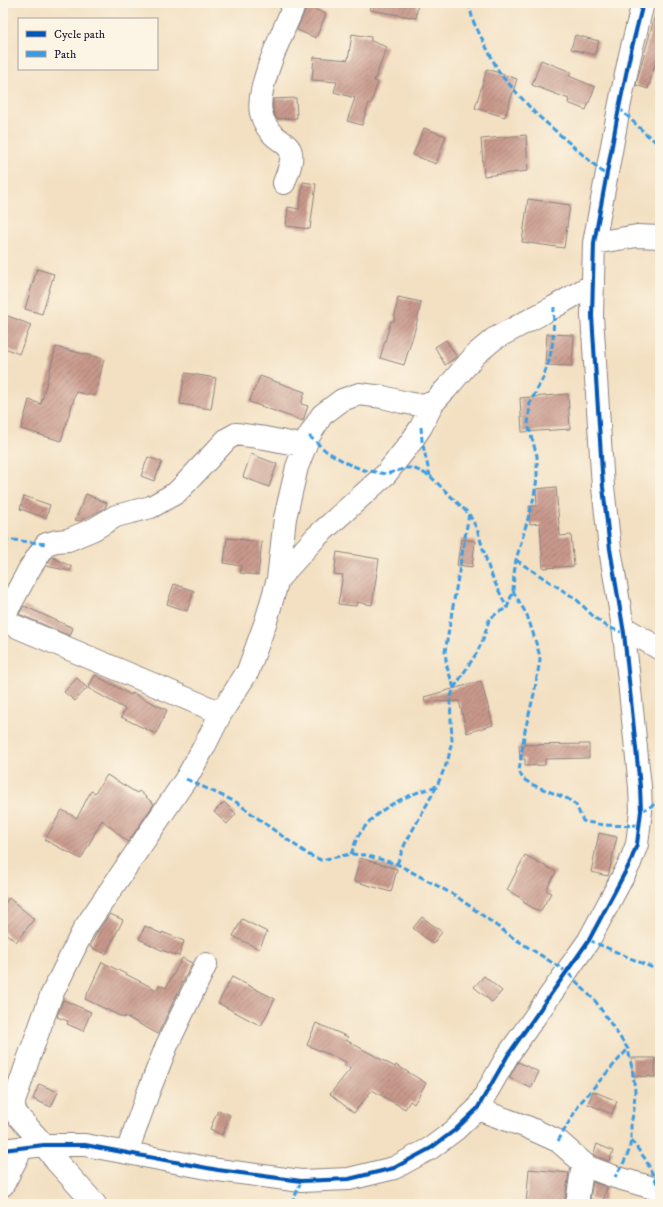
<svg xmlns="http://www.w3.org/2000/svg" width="663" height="1207" font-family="'IM FELL DW Pica',serif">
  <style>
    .building { fill: url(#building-hatch) }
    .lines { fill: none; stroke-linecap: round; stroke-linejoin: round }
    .minor-casing { stroke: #8a817e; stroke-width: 24 }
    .minor { stroke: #fff; stroke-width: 22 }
    .quiet { stroke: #3c9ce2; stroke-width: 3; stroke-dasharray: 6 3; stroke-linecap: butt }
    .cycleway-casing { stroke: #fcf5e5; stroke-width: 6 }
    .cycleway { stroke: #0057b8; stroke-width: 4 }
  </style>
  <defs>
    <pattern id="building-hatch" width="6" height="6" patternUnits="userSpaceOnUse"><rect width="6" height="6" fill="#c8988b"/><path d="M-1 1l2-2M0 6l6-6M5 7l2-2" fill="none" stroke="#a27c73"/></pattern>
  </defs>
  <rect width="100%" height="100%" fill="#fcf5e5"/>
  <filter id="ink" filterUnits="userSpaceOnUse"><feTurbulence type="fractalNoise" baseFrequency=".025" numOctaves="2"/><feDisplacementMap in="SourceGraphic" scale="8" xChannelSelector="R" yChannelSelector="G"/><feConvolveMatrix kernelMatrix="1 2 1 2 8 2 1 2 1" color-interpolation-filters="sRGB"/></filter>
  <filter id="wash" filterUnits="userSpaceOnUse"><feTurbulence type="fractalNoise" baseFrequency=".012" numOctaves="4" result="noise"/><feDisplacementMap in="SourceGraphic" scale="16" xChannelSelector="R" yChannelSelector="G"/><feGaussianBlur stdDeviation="0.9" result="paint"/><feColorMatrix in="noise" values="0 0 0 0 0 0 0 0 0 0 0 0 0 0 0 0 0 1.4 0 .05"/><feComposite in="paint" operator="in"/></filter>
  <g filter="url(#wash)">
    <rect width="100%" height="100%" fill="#f3e0c2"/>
    <g id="blocks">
      <path class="building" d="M371,3H418L416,18L370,10Z
        M307,6L326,14L316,38L297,30Z
        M656,12L660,13V47L648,89L636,85L640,69Z
        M352,34L371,37V41L387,47L374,81L378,82L371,104L369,103L362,125L347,121L355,98L334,92L337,82L312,80L314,57L348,60Z
        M575,35L599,41L595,55L571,49Z
        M541,60L571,72L569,76L595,87L586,110L568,103L569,99L532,85Z
        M487,69L517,79L505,117L475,108Z
        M296,98L297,118L277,119L273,111V99Z
        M424,128L446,136L436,164L413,155Z
        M526,135L528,171L484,176L481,139Z
        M303,182L316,184L310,229L286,226L288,207L299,209Z
        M528,199L570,205L564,248L522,242Z
        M37,269L54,274L42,314L25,309Z
        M398,297L421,302L416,326L404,365L380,358L391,321H394Z
        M3,314L31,325L19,354L3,347Z
        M547,334L574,335L572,366L545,365Z
        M446,340L457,357L445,365L435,347Z
        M56,347L104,359L95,396L76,392L61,441L21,429L29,400L41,404Z
        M185,373L216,378L211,409L180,404Z
        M260,376L305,392L301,404L308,406L303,421L249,402Z
        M568,394L570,429L522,432L520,398Z
        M251,454L277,464L269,487L243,477Z
        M148,457L162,462L154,481L141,476Z
        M556,487L560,536L571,535L574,566L543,568L540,523L530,524L529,506H537L536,489Z
        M86,494L107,503L105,508L80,521L75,520Z
        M24,496L50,505L46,518L20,509Z
        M227,538L262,542L258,575L240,573L241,566L224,563Z
        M461,539L475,541L472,567L457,565Z
        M337,552L379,559L372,605L357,602L356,606L338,604L343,575L334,574Z
        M52,557L72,567L70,571L46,566Z
        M174,584L194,591L187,611L167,604Z
        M24,606L73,628L70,636L19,614Z
        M95,675L131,695L132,693L167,710L156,734L121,717L125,709L88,688Z
        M77,678L87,688L75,701L64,692Z
        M481,681L493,725L467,733L459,701L425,702L424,697Z
        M589,744V758L545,759V765L525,766V759H520L519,745Z
        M107,775L137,793L139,791L154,804L128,842L102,820L81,859L45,840L62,810L77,818L91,791L95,793Z
        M224,802L236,814L227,824L214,812Z
        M599,833L617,837L608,876L591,872Z
        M525,855L556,872L546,890L551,893L540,912L523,902L524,900L507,890Z
        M360,858L397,869L391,892L354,881Z
        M9,898L34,919L16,942L3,931V906Z
        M110,914L123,920L106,954L90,947L98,930Z
        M422,917L442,932L433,944L413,928Z
        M242,919L267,932L259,949L233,936Z
        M145,926L162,934V932L184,941L179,956L161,950L139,939Z
        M182,958L192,963L158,1034L125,1016L124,1018L85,999L102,962L157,990L159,985L166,988Z
        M484,976L502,991L492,1002L474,987Z
        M232,977L275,999L261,1026L218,1003Z
        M63,1000L91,1012L83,1031L67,1024L68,1021L57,1017Z
        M316,1023L348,1037L346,1040L395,1067L396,1065L426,1083L414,1104L410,1101L405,1109L372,1090L354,1113L330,1094L351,1068L344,1065L346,1062L307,1045Z
        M632,1058H655V1077L632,1076Z
        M518,1062L539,1072L531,1088L509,1078Z
        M39,1084L58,1092L51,1107L33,1099Z
        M593,1091L617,1101L612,1114L588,1104Z
        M218,1110L230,1115L222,1135L210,1129Z
        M597,1144L613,1151L609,1161L593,1155Z
        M529,1169L569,1173L564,1204H526Z
        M593,1182L607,1187L603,1202L590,1199Z"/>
    </g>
  </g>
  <g filter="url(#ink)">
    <use href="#blocks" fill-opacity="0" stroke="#8a817e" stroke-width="1"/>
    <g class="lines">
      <g class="minor-casing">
        <path id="minor" d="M284,183C287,174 293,162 291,153C290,146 282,142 277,138C269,132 263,122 261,113C255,88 285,28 295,3
          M594,243L637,236L660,237
          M278,579L316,537L386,474L411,442L421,427L433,403
          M3,618L30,568L46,544L57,541L68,540L94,529L116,516L151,507L176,493L185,484L227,439L236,434L265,438L305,446
          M3,621L221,713
          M623,627L660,649
          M477,1109L527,1127L558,1141L588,1167L615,1177L660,1190
          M3,1150L44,1145H85L218,1170L301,1181L349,1179L394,1168L431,1148L455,1130L477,1109L508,1055L589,940L630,863L637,844L641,811L640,787L624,633L610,549L603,487L592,316L594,243L619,108L630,55L643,3
          M127,1152L148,1093L167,1045L206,964
          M3,1185L22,1148
          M95,1204L56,1161L44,1145L17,1115L13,1105L28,1060L51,996L84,929L186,779L204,747L221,713L248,671L266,621L278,579L285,518L297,467L309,436L322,415L342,400L359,394L383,397L402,402L419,405L433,403L447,388L476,354L494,339L554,307L592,285
          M577,1204L583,1163"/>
      </g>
      <use href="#minor" class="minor"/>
      <path class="quiet" d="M469,3L473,21L500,74L535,113L606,175
        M619,108L646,134L660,145
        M421,427L422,441L430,476
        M309,436L326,451L348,464L364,470L386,474L407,468H413L430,476L469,514L477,529L490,572L507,608
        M3,540H13L46,544
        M516,560L576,599L595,618L608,627L624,633
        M513,591L527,615L533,633L539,653L540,660L534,694L525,730L519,771L523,779L533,785L568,799L576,805L583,821C602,826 620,826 639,825
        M3,613L5,614
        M454,688L447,667L445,652L469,514
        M186,779L236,802L271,828L309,855L321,860L351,854L365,855L397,864L456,896L512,937L567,972L596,1002L628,1049L633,1073L635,1091L634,1109L631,1124V1140L629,1151L624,1162L615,1177
        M641,811L660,802
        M351,854C354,847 356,838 361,832C379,806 408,795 437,786
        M397,864L405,844L437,786L448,760L452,740L450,699L454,688L476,654L483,640L489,620L497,613L507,608L513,591L514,574L516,560L533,501L537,479V456L528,425L530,403L543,378L549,361L553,341L554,307
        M589,940L660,971
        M631,1140L646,1160L660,1190
        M558,1141L580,1103L628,1049
        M292,1204L301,1181"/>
      <g class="cycleway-casing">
        <path id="cycleway" d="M3,1150L44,1145H85L218,1170L301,1181L349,1179L394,1168L431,1148L455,1130L477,1109L508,1055L589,940L630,863L637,844L641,811L640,787L624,633L610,549L603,487L592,316L594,243L619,108L630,55L643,3"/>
      </g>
      <use href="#cycleway" class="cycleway"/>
    </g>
  </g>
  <rect width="663" height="1207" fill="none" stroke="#fcf5e5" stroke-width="16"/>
  <rect x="18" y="18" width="140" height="52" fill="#fcf5e5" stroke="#a5a1a1"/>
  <rect x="26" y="31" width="20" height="6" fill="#0057b8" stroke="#a5a1a1"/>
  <text x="54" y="38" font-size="12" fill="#22223b">Cycle path</text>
  <rect x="26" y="51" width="20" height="6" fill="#3c9ce2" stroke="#a5a1a1"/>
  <text x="54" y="58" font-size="12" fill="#22223b">Path</text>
</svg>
